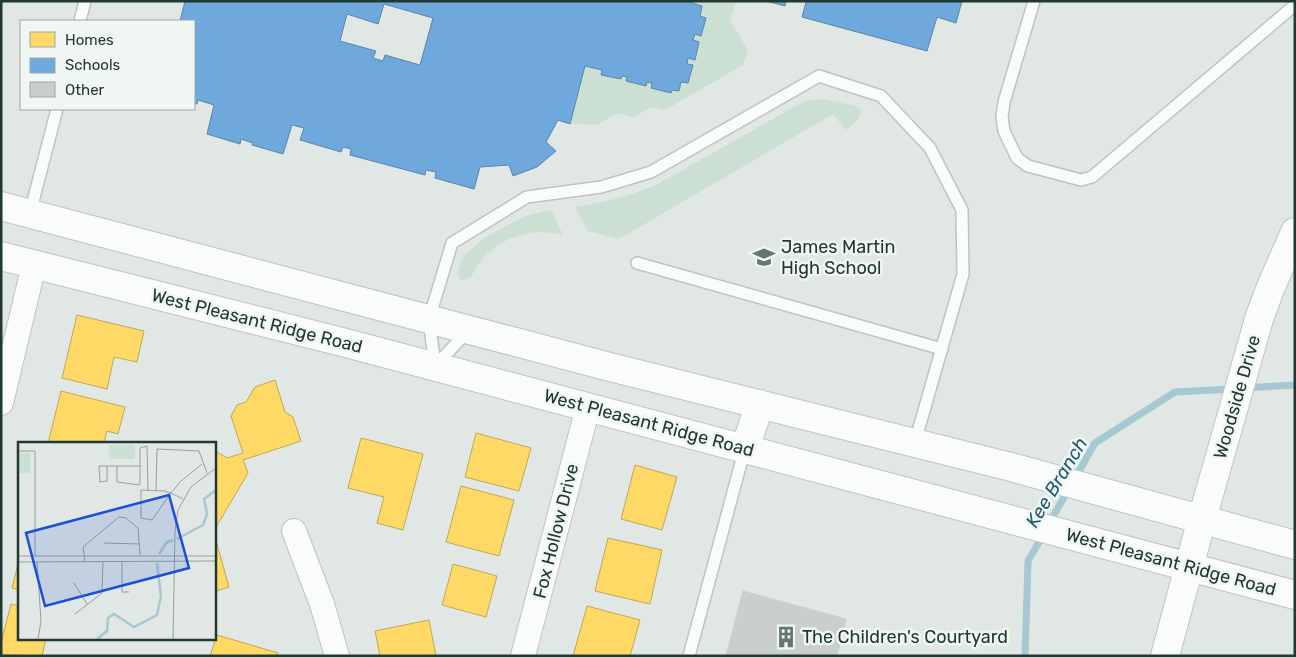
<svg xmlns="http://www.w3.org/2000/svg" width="1296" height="657" font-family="Rubik,sans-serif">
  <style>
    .green { fill: #cbdfd2 }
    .homes { fill: #ffd966; stroke: #bda957 }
    .schools { fill: #6fa8dc; stroke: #5886a9; fill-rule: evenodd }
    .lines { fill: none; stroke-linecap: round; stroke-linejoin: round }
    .stream { stroke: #a5c8d2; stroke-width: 7 }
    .building { fill: #cacfcd; stroke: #cad0cd }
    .lane-casing { stroke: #bec4c1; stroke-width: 14 }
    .street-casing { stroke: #bec4c1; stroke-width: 26 }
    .secondary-casing { stroke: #bec4c2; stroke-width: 30 }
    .lane { stroke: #fafbfb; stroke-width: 11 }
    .street { stroke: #fafbfb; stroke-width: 24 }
    .secondary { stroke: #fafbfb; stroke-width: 28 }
    .labels { text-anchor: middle; stroke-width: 5; stroke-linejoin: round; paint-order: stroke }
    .poi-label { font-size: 18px; fill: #223833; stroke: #eff6f3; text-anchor: start }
    .street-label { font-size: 18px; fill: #223833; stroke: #eff6f3 }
    .water-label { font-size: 19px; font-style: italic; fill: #215b6e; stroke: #eff6f3 }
    .inset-river { fill: none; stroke: #a5c8d2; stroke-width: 2.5 }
    .inset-road { fill: none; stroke: #95a19d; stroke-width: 1 }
    .view { fill: #1d4ed8; fill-opacity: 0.15; stroke: #1d4ed8; stroke-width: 2.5 }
    .inset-edge { fill: none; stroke: #223833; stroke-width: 2.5 }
  </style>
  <rect width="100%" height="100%" fill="#e1e7e4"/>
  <path class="green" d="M686,1H736L730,21L748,50L743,65L665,110L651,107L634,117L617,113L597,125L570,124L585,66L602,70V75L621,79L622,76L646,86L647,82L652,83L651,88L679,91L681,82L688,83L693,65L687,64L688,58L695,59L699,42L693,40L695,34L701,36L706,18L700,16L702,6Z
    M822,99L856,106L860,109C862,119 854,123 848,129H845L833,114L619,239L588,231L575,207C604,202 631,196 658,184L801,103L810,100Z
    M551,210L563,235C537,228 506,235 487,254C483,258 479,262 477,266C471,275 473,280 461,280L457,275L461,261L469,251L486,237L525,216Z"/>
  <path class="homes" d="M77,315L144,331L137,362L114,357L107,389L62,378Z
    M275,380L285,412L293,417L301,441L243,460L248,473L215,529L214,528V450L227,458L243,453L231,416L237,405L246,402L255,387Z
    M61,391L125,407L118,434L107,431L104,443H48Z
    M476,433L531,448L519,491L465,477Z
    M361,438L423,454L403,530L377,523L384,497L348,488Z
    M635,465L677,477L662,530L621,519Z
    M461,486L514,500L499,556L446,542Z
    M215,537L229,587L214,592V538Z
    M608,538L662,550L650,604L595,591Z
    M19,560V590L12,588Z
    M453,564L497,576L486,617L442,605Z
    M11,604L19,606V638H46L42,656L1,655V643Z
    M587,606L640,620L630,656H573Z
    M429,620L436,656H380L375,631Z
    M217,635L278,653L277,656H210Z"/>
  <path class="schools" d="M185,1H686L702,6L700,16L706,18L701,36L695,34L693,40L699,42L695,60L688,58L687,64L693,65L688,83L681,82L679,91L672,90L671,93L651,88L652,83L647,82L646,86L626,81L627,77L622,76L621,79L601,75L602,70L585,66L570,124L558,120L546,142L556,151L537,167L513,176L509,165L480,167L474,189L435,178L436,172L426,170L425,175L350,155L351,149L343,147L341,152L300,140L304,128L292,125L283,154L252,145L253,143L241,139L240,144L207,134L214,105L198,100L197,104L194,103V21H180ZM384,4L433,18L420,65L385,55L383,61L373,58L376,51L340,41L347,14L378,24Z
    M766,1H786L785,6Z
    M802,1H962L956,23L937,17L927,51L802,17L806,2Z"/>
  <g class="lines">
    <path class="stream" d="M1245,388L1295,385
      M1074,480L1095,443L1175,392L1232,389
      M1049,523L1069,489
      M1025,656L1028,561L1043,535"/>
  </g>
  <path class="building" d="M743,591L846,619L837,656H726Z"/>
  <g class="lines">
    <g class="lane-casing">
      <path id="lane" d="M1034,1L1004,102L1002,117L1004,131L1017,158L1028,166L1081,180L1092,177L1295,5
        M80,21L85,1
        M30,213L57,109
        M637,263L942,349
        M436,365L468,331
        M435,366L429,319L452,243L527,197L601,187L651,172L819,76L881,96L930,148L962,210L963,274L915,442
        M689,656L745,448"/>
    </g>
    <g class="street-casing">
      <path id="street" d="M1,403L34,265
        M294,531L322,604L337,656
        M523,656L588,407"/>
    </g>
    <g class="secondary-casing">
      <path id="secondary" d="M1,206L606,366L1011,467L1295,545
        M1,256L342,342L1295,595
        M745,448L760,404
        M1165,656L1202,519L1259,319L1270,289L1295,232"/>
    </g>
    <use href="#lane" class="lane"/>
    <use href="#street" class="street"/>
    <use href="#secondary" class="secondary"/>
  </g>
  <defs>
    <g id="school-bare" transform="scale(1.725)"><path d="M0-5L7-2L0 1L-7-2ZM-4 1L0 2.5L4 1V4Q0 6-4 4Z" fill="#657571" stroke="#eff6f3" stroke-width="2.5" paint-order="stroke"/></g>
    <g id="building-bare" transform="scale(1.725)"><path d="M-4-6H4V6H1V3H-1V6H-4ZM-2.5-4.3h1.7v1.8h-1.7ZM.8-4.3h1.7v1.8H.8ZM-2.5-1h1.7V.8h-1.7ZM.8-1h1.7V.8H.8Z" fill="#657571" stroke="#eff6f3" stroke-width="2.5" paint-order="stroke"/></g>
  </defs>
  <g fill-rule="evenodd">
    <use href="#school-bare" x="764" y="257"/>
    <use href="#building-bare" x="786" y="637"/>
  </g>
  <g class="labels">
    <g class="poi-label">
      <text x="781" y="253">James Martin<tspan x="781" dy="21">High School</tspan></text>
      <text x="802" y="643">The Children's Courtyard</text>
    </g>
    <g class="street-label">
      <text transform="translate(257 321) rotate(14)" y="6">West Pleasant Ridge Road</text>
      <text transform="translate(1237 397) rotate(-74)" y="6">Woodside Drive</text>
      <text transform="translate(649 423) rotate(15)" y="6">West Pleasant Ridge Road</text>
      <text transform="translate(556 531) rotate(-76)" y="6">Fox Hollow Drive</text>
      <text transform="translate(1171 562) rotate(15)" y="6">West Pleasant Ridge Road</text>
    </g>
    <g class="water-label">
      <text transform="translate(1056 482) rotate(-59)" y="7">Kee Branch</text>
    </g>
  </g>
  <g transform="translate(18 442)">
    <rect width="198" height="198" fill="#e1e7e4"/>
    <path d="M91,3H117V17H91ZM0,11H12V31H0Z" fill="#cbdfd2"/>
    <path class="inset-river" d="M159,97L185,83L189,72L186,57L198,48M141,112L149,100L155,98M79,197L89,189L90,176L96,172L116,185L139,173L143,154L139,121"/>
    <path class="inset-road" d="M0,9H17V114M89,24V39L82,40L81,24H122M99,24V40L122,43M122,42V6L129,4L130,48M138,48L139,7L181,9L189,31M165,57L153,51L146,49L123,48V76L134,78L153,51L162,40L184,22M86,101L122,102M0,114H198M67,119L65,105L101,75L108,76L120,86L122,113M104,119V150H111M0,120L198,119M19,120L23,179L20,197M56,141L69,162M57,172L84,151L85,119M155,197L157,89L160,68L173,45L198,26"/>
    <path class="view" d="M151,53L171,126L27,164L8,91Z"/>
    <rect width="198" height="198" class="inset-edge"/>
  </g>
  <rect width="1296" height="657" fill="none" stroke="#223833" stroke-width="5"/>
  <rect x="20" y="20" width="175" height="90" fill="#eff6f3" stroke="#9daaa6"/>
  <rect x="30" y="32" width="25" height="15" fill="#ffd966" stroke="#9daaa6"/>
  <text x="65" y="45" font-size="15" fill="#223833">Homes</text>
  <rect x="30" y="58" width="25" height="15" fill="#6fa8dc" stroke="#9daaa6"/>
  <text x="65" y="70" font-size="15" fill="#223833">Schools</text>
  <rect x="30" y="82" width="25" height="15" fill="#cacfcd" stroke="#9daaa6"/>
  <text x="65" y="95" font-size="15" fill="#223833">Other</text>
</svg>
